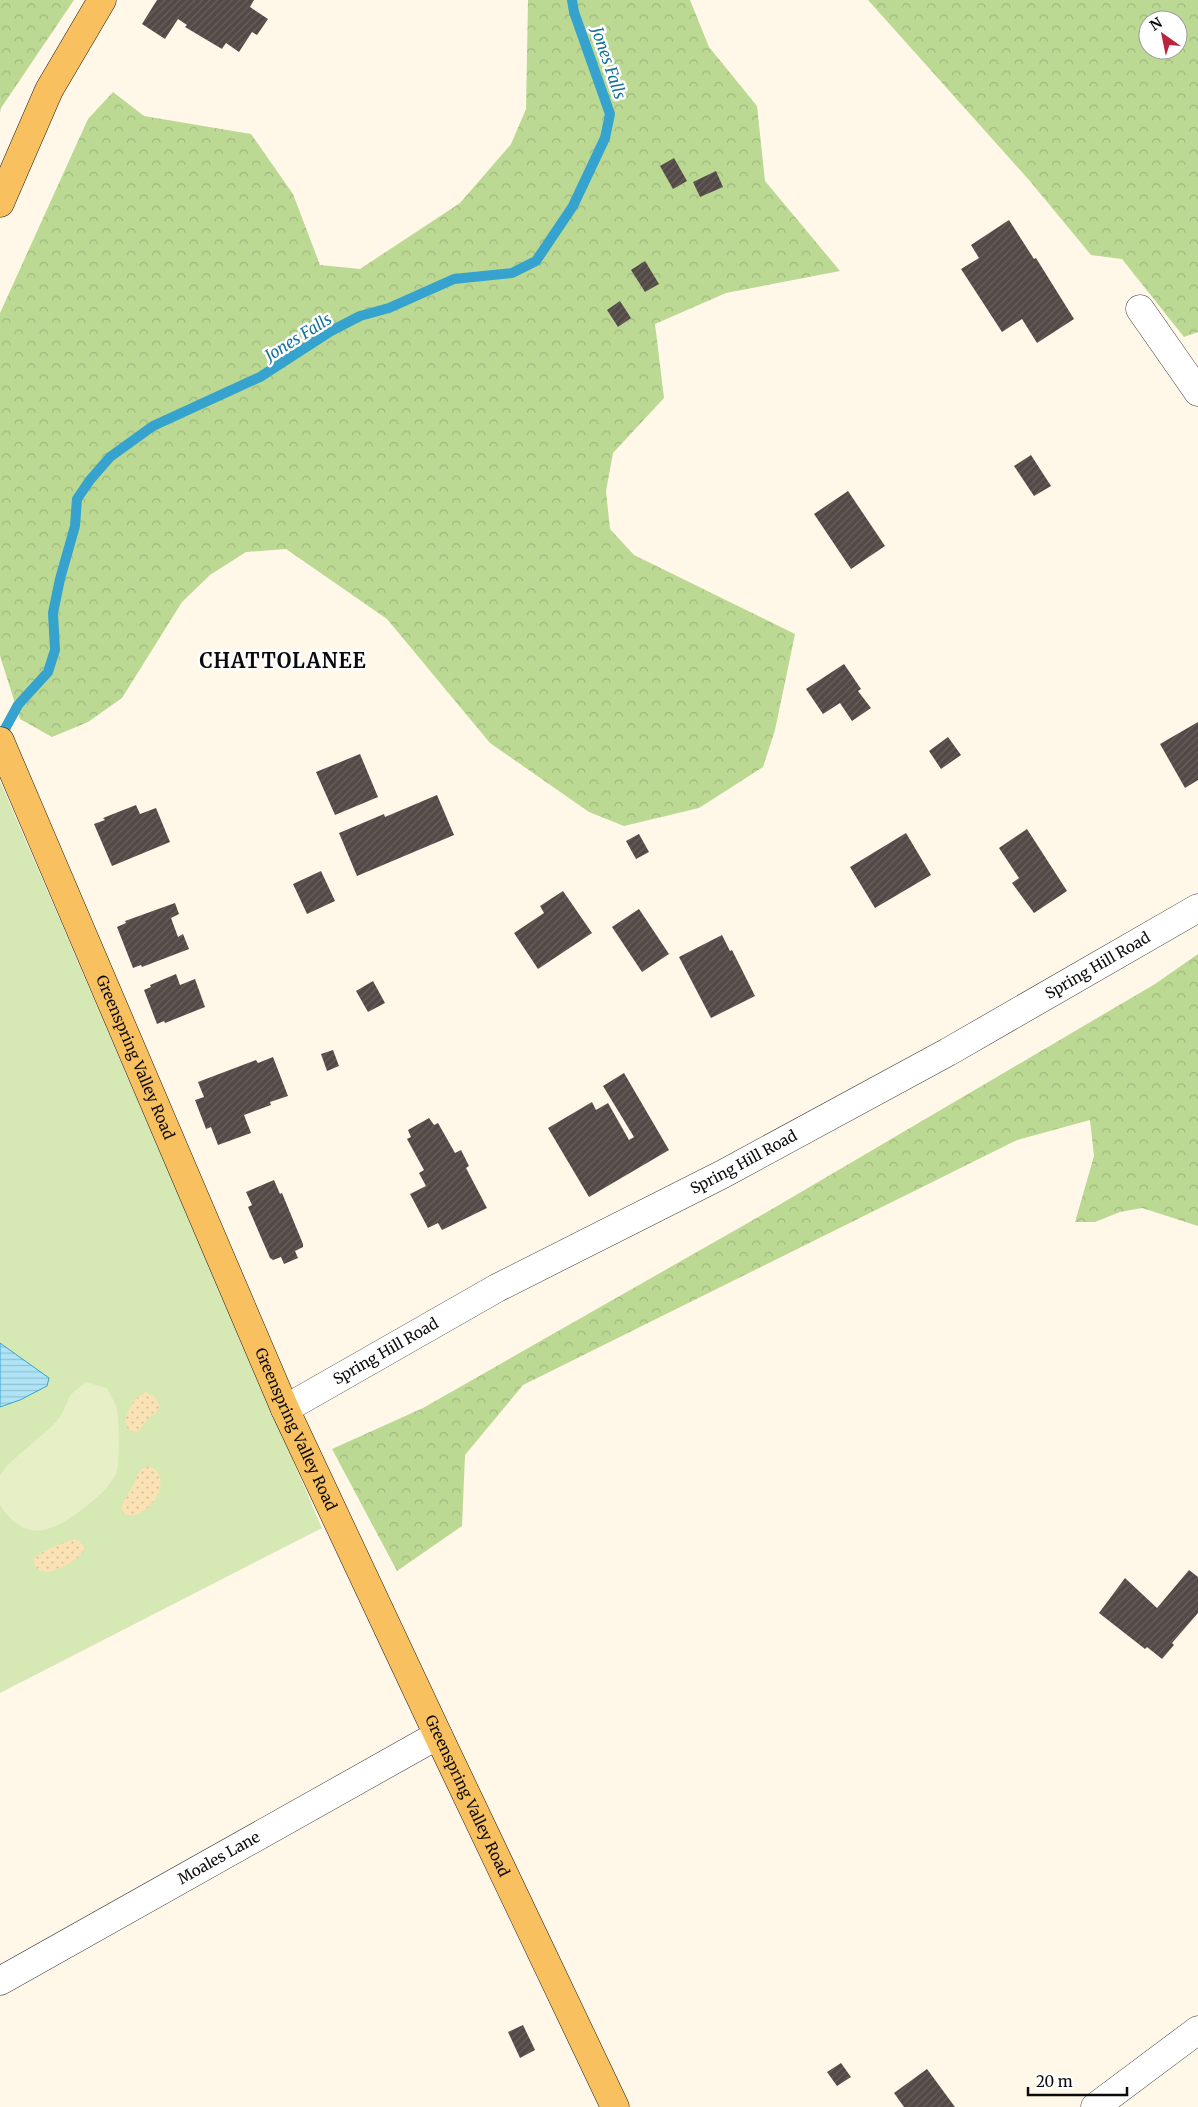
<svg xmlns="http://www.w3.org/2000/svg" width="1198" height="2107" font-family="Merriweather,serif">
  <style>
    .grass { fill: #d6e8b3 }
    .forest { fill: url(#forest-crowns); fill-rule: evenodd }
    .sand { fill: url(#sand-dots) }
    .pitch { fill: #e6efc5 }
    .water { fill: url(#water-rules); stroke: #35a3cd }
    .lines { fill: none; stroke-linecap: round; stroke-linejoin: round }
    .stream { stroke: #35a3cd; stroke-width: 10 }
    .building { fill: url(#building-hatch) }
    .minor-casing { stroke: #3e3e3e; stroke-width: 29 }
    .major-casing { stroke: #1c1c1c; stroke-width: 29 }
    .minor { stroke: #fff; stroke-width: 28 }
    .major { stroke: #f9c05f; stroke-width: 28 }
    .labels { text-anchor: middle; stroke-width: 5; stroke-linejoin: round; paint-order: stroke }
    .street-label { font-size: 15px; fill: #0b0b0b; stroke: #fff }
    .water-label { font-size: 16px; font-style: italic; fill: #15729b; stroke: #fff }
    .district-label { font-size: 20px; font-weight: bold; letter-spacing: 1px; fill: #0b0b0b; stroke: #fff }
  </style>
  <defs>
    <pattern id="forest-crowns" width="20" height="18" patternUnits="userSpaceOnUse" patternTransform="scale(1.25)"><rect width="20" height="18" fill="#bbd993"/><path d="M2 6a3 3 0 1 1 6 0M12 15a3 3 0 1 1 6 0" fill="none" stroke="#9fb97d"/></pattern>
    <pattern id="sand-dots" width="8" height="8" patternUnits="userSpaceOnUse" patternTransform="scale(1.25)"><rect width="8" height="8" fill="#fae2b5"/><path d="M2 2h.1M6 6h.1" fill="none" stroke="#d5c19a" stroke-width="1.8" stroke-linecap="round"/></pattern>
    <pattern id="water-rules" width="6" height="5" patternUnits="userSpaceOnUse" patternTransform="scale(1.25)"><rect width="6" height="5" fill="#aee4f6"/><path d="M0 2.5h6" fill="none" stroke="#94c2d2"/></pattern>
    <pattern id="building-hatch" width="6" height="6" patternUnits="userSpaceOnUse" patternTransform="scale(1.25)"><rect width="6" height="6" fill="#534a47"/><path d="M-1 1l2-2M0 6l6-6M5 7l2-2" fill="none" stroke="#67605d"/></pattern>
  </defs>
  <rect width="100%" height="100%" fill="#fff8e9"/>
  <path class="grass" d="M0,781L322,1528L0,1693Z"/>
  <path class="forest" d="M0,0H74L1,108L0,113Z
    M528,0H690L709,47L757,106L765,181L840,271L726,293L655,324L664,398L613,453L606,491L610,529L634,555L795,634L775,730L763,767L699,808L624,826L589,812L490,743L387,619L286,549L246,552L210,575L182,602L122,698L88,722L52,737L20,719L0,656V313L88,119L113,92L144,116L251,134L293,194L320,265L360,269L460,203L511,144L526,109Z
    M868,0H1198V332L1184,337L1122,259L1091,255L1029,180ZM1148,20H1178V50H1148Z
    M1198,954V1226L1142,1208L1120,1212L1095,1222H1075L1094,1156L1090,1120L1017,1140L523,1385L465,1455L462,1526L397,1571L332,1449L423,1408L767,1212L1155,984Z"/>
  <path class="sand" d="M146,1392L155,1397L160,1407C156,1414 151,1415 147,1420C142,1425 141,1430 135,1433L127,1428C123,1415 134,1396 146,1392Z
    M147,1466C175,1472 154,1513 134,1515C110,1517 128,1495 132,1487C137,1478 136,1471 147,1466Z
    M75,1539L83,1544L84,1549C80,1558 73,1561 66,1565C53,1571 39,1579 33,1561C35,1553 66,1541 75,1539Z"/>
  <path class="pitch" d="M86,1382L107,1388C110,1394 115,1402 117,1409C119,1422 120,1458 117,1471C112,1485 96,1499 84,1508C53,1532 26,1545 0,1505V1475L7,1465L51,1427L60,1417L71,1394Z"/>
  <path class="water" d="M0,1343L49,1378L47,1386L20,1400L0,1407Z"/>
  <g class="lines">
    <path class="stream" d="M0,738L18,705L48,672L55,650L53,613L60,579L75,526L77,499L90,480L110,457L153,426L260,377L331,331L360,316L389,308L454,279L512,273L536,261L573,206L605,138L610,114L574,12L572,0"/>
  </g>
  <path class="building" d="M157,0H254L250,7L268,19L257,35L252,32L239,52L226,43L222,49L185,27L187,25L178,19L165,39L142,24Z
    M674,158L687,181L673,189L660,166Z
    M716,171L723,187L700,197L693,182Z
    M1009,220L1034,259L1036,258L1074,319L1037,343L1022,319L1002,332L961,269L979,258L971,245Z
    M645,261L659,284L645,292L631,270Z
    M620,301L631,318L618,327L607,310Z
    M1031,455L1051,486L1034,496L1014,466Z
    M848,491L885,546L851,569L814,514Z
    M844,664L861,689L858,691L871,708L852,721L840,703L823,714L806,689Z
    M1198,722V780L1185,788L1160,744Z
    M948,737L961,755L941,769L929,751Z
    M360,754L378,797L335,815L316,772Z
    M437,795L454,835L357,876L339,833L384,814L385,817Z
    M136,805L140,814L156,808L170,842L112,866L94,824L105,820L103,818Z
    M1027,829L1067,891L1034,913L1012,883L1019,878L999,848Z
    M906,833L931,875L875,908L850,867Z
    M639,834L649,852L636,859L626,841Z
    M321,871L335,901L307,914L293,884Z
    M563,891L592,933L538,969L514,933L544,913L540,906Z
    M175,903L179,914L171,918L178,937L183,934L189,949L142,967L141,965L133,968L117,927L126,923L125,921Z
    M639,909L669,954L642,972L612,927Z
    M722,935L730,951L732,950L755,996L711,1018L679,957Z
    M176,974L180,985L195,979L205,1007L165,1023L164,1021L157,1024L144,990L151,987L150,985Z
    M373,981L385,1003L368,1012L356,991Z
    M333,1050L339,1066L327,1071L321,1054Z
    M273,1057L288,1096L270,1102L271,1105L244,1115L251,1133L218,1145L211,1127L206,1129L195,1100L204,1097L198,1082L256,1060L258,1063Z
    M624,1073L669,1150L589,1197L548,1128L592,1102L596,1110L608,1103L629,1140L634,1137L603,1086Z
    M429,1118L434,1125L438,1123L455,1153L461,1150L469,1166L466,1168L487,1208L442,1230L438,1223L428,1228L410,1194L426,1186L419,1173L424,1170L407,1139L411,1137L408,1130Z
    M274,1180L280,1194L282,1193L303,1244V1247L295,1251L298,1258L284,1264L281,1257L273,1260L270,1258L248,1207L252,1205L246,1192Z
    M1189,1570L1198,1577V1613L1172,1643L1174,1645L1162,1659L1147,1647L1145,1649L1099,1613L1125,1578L1157,1608Z
    M523,2025L535,2050L520,2058L508,2032Z
    M841,2063L851,2077L837,2086L827,2072Z
    M927,2069L955,2107H904L894,2093Z"/>
  <g class="lines">
    <g class="minor-casing">
      <g id="minor">
        <path d="M1140,309L1198,392"/>
        <path id="s1" d="M285,1409L497,1288L723,1174L948,1052L1198,908"/>
        <path id="s2" d="M0,1981L438,1735"/>
        <path d="M1095,2107L1198,2030"/>
      </g>
    </g>
    <g class="major-casing">
      <g id="major">
        <path d="M0,203L49,90L102,0"/>
        <path id="s3" d="M0,741L285,1409L438,1735L615,2107"/>
      </g>
    </g>
    <use href="#minor" class="minor"/>
    <use href="#major" class="major"/>
  </g>
  <g class="labels">
    <g class="street-label">
      <text dy="5" stroke="none"><textPath href="#s1" startOffset="926">Spring Hill Road</textPath></text>
      <text dy="5" stroke="none"><textPath href="#s3" startOffset="344">Greenspring Valley Road</textPath></text>
      <text dy="5" stroke="none"><textPath href="#s1" startOffset="521">Spring Hill Road</textPath></text>
      <text dy="5" stroke="none"><textPath href="#s1" startOffset="116">Spring Hill Road</textPath></text>
      <text dy="5" stroke="none"><textPath href="#s3" startOffset="749">Greenspring Valley Road</textPath></text>
      <text dy="5" stroke="none"><textPath href="#s3" startOffset="1154">Greenspring Valley Road</textPath></text>
      <text dy="5" stroke="none"><textPath href="#s2" startOffset="251">Moales Lane</textPath></text>
    </g>
    <g class="water-label">
      <text transform="translate(609 63) rotate(71)" y="6">Jones Falls</text>
      <text transform="translate(298 337) rotate(-32)" y="6">Jones Falls</text>
    </g>
    <g class="district-label">
      <text x="283" y="668">CHATTOLANEE</text>
    </g>
  </g>
  <g transform="translate(1163 35) rotate(327)"><circle r="24" fill="#ffffff" stroke="#9d9d9d"/>
  <path d="M0-4L9 19L0 12L-9 19Z" fill="#ba243e"/>
  <text y="-8" font-size="14" font-weight="bold" text-anchor="middle" fill="#0b0b0b">N</text>
  </g>
  <path d="M1028 2087v8h99v-8" fill="none" stroke="#0b0b0b" stroke-width="2.5"/>
  <text x="1036" y="2087" font-size="15" fill="#0b0b0b" stroke="#ffffff" stroke-width="4" paint-order="stroke">20 m</text>
</svg>
